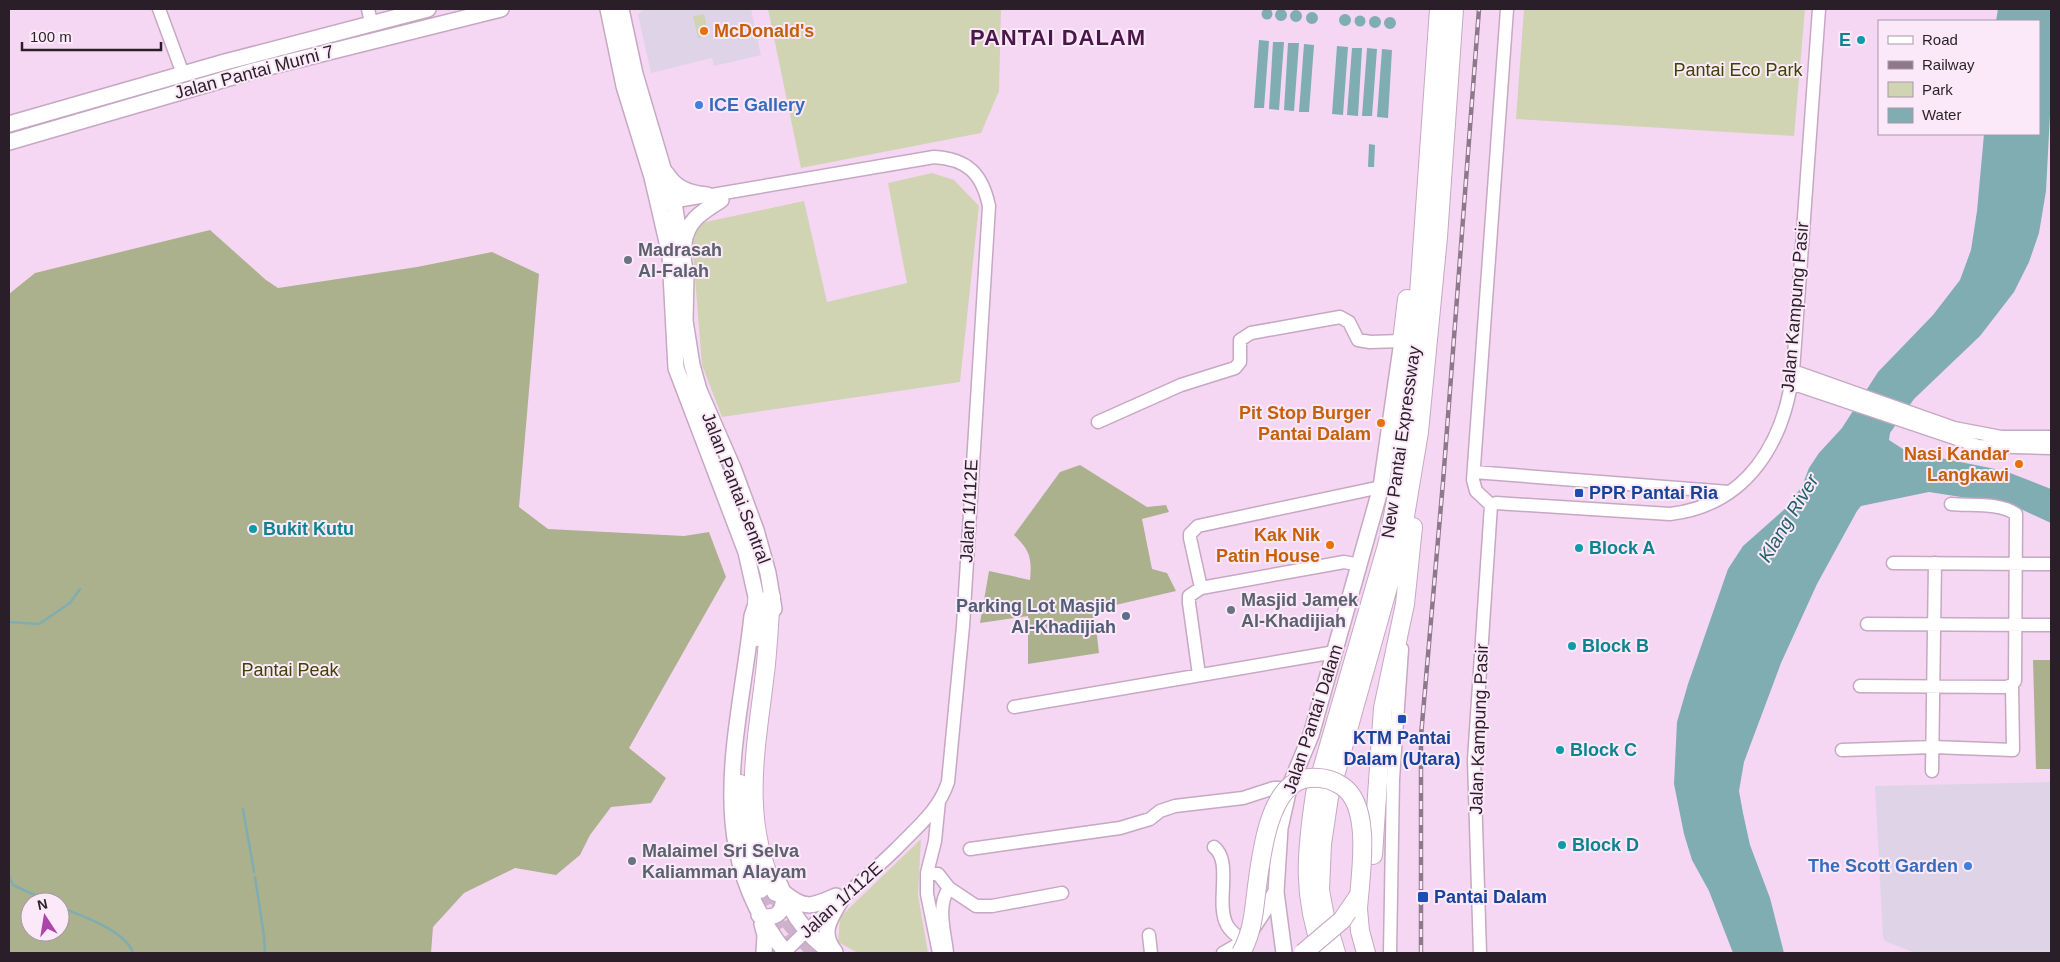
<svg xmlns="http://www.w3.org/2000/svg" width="2060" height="962" font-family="Helvetica,sans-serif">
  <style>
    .commercial { fill: #dfd3e7 }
    .green { fill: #d0d4b3 }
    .forest { fill: #acb18d; fill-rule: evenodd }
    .water { fill: #7fadb2 }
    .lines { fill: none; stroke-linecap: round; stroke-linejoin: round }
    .stream { stroke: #7fadb2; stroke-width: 2.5 }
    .highway-tunnel { stroke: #cdb2cb; stroke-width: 18; stroke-dasharray: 18 9; stroke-linecap: butt }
    .minor-casing { stroke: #c6a8c3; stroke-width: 15 }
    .major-casing { stroke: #c6a8c3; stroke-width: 18 }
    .highway-casing { stroke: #c6a8c3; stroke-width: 20 }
    .minor { stroke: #fff; stroke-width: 12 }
    .major { stroke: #fff; stroke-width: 15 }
    .highway { stroke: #fff; stroke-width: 18 }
    .rail-casing { stroke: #8e798c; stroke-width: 4.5 }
    .rail { stroke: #fbe9f9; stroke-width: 2.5; stroke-dasharray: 8; stroke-linecap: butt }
    .highway-bridge-casing { stroke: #c6a8c3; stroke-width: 20; stroke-linecap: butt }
    .highway-bridge { stroke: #fff; stroke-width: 18 }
    .food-dot { fill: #e8710a; stroke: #fbe9f9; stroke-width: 2 }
    .culture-dot { fill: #0f9aa8; stroke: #fbe9f9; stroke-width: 2 }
    .shop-dot { fill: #3f7fe0; stroke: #fbe9f9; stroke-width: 2 }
    .worship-dot { fill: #6b7280; stroke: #fbe9f9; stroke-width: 2 }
    .transit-dot { fill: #1a4fb4; stroke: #fbe9f9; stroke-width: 2 }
    .service-dot { fill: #5c6f8a; stroke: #fbe9f9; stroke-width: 2 }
    .labels { text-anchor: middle; stroke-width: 4; stroke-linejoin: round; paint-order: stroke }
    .food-label { font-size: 18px; font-weight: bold; fill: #c56008; stroke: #fbe9f9; text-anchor: end }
    .culture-label { font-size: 18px; font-weight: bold; fill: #0d838f; stroke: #fbe9f9; text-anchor: start }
    .park-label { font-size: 18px; fill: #3e4203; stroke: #fbe9f9 }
    .street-label { font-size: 18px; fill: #2a1f29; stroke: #fbe9f9 }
    .shop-label { font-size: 18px; font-weight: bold; fill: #366cbe; stroke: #fbe9f9; text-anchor: start }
    .worship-label { font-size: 18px; font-weight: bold; fill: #5b616d; stroke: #fbe9f9; text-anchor: start }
    .transit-label { font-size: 18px; font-weight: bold; fill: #164399; stroke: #fbe9f9; text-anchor: start }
    .service-label { font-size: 18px; font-weight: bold; fill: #4e5e75; stroke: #fbe9f9; text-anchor: end }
    .water-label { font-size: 19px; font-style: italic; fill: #216167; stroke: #fbe9f9 }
    .district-label { font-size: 22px; font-weight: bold; letter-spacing: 1px; fill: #491848; stroke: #fbe9f9 }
  </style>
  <rect width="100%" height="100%" fill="#f6d7f3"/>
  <path class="commercial" d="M643,9H751L761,55L714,66L712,58L651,73L638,15Z
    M2051,782V953H1915L1885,941L1883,937L1875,786Z"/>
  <path class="green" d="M768,9H1001L999,91L981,133L801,168Z
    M1524,9H1805L1794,136L1516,119Z
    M704,14L709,36L698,38L693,16Z
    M932,173L954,180L979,206L960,382L722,417L702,365L692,240L701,223L804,201L827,302L907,283L888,183Z
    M921,839L918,895L928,953H858L838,942L840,917Z"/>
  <path class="forest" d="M210,230L266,280L278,288L417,267L492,252L539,274L519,507L548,529L684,536L709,532L726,577L629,748L666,778L651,803L611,807L590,835L580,855L556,875L515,868L464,893L433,927L431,953H9V294L35,273ZM30,902H60V932H30Z
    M1080,465L1147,507L1166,505L1169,512L1142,519L1152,569L1167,573L1176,591L1094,610L1099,653L1028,664V616L980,623L989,571L1030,580C1032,558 1030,550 1014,535L1060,472Z
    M2033,660H2051V769H2036Z"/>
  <path class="water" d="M1261.5 14a5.5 5.5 0 1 1 11 0a5.5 5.5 0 1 1-11 0Z
    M1998,9H2051V95L2046,191L2039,233L2029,262L2014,292L1980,336L1914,399L1890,433L1889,440L1906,451L2005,471L2051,489V523L2012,505L1929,492L1861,506L1857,511L1817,584L1781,663L1744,762L1739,791L1743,813L1750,845L1770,898L1784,953H1733L1709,891L1692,860L1684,834L1674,784L1677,722L1688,684L1728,569L1743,546L1787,507L1802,486L1809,468L1819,453L1842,428L1878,372L1933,315L1960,280L1971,250L1977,211L1984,134H2039V21H1996Z
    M1275 15a6 6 0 1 1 12 0a6 6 0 1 1-12 0Z
    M1290 16a6 6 0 1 1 12 0a6 6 0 1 1-12 0Z
    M1306 18a6 6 0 1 1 12 0a6 6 0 1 1-12 0Z
    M1339 20a6 6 0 1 1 12 0a6 6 0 1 1-12 0Z
    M1354.5 21a5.5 5.5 0 1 1 11 0a5.5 5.5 0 1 1-11 0Z
    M1369 22a6 6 0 1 1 12 0a6 6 0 1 1-12 0Z
    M1384 23a6 6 0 1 1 12 0a6 6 0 1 1-12 0Z
    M1259,40L1269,41L1264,108H1254Z
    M1273,42H1284L1279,110L1269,109Z
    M1288,43H1299L1294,111L1284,110Z
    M1304,44L1314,45L1309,112H1299Z
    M1337,46L1348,47L1343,115L1332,114Z
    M1352,48H1362L1358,116L1347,115Z
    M1367,48L1377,49L1372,116H1362Z
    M1382,49L1392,50L1388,118L1377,117Z
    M1369,144L1375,145L1374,167H1368Z"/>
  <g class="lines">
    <path class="stream" d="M9,622L39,624L70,603L80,589
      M243,809L254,872
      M9,876L13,885L50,902
      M255,877L264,936L265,953
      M60,907C82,916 125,930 133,953"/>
    <path class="highway-tunnel" d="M760,889L777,926L794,953
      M777,895L789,921L816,953"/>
    <g class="minor-casing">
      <path id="minor" d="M159,9L183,74
        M368,9L371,22
        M665,203L934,157C967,159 982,173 989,206L963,626L948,782C939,810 917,827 897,848C860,884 820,916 784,953
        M1793,371L1954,428L2001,437H2051
        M1791,383L1978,446L2051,448
        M1098,422L1181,385L1235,368L1240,362V340L1251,333L1340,317L1349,322L1358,340L1370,342L1402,341
        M1474,472L1729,492
        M1491,505L1496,503L1670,514C1747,505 1784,443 1793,371L1819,9
        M1491,505L1476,491L1473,480L1507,9
        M1893,563L2051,564
        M1201,588L1190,538V534L1198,526L1381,487
        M1867,624L2051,625
        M1199,675L1189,603V596L1201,588L1344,562L1360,565
        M1860,686L2006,687L2012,685L2015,681L2016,514C1999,502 1971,506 1951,504
        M1014,707L1335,652
        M1842,750L1933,747L2013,750L2012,685
        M1932,771L1935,563
        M939,801L935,841L927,873V894L939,953
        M1214,847C1233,862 1215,903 1227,925C1230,931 1238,937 1244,941L1223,953
        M970,849L1120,828L1150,819L1160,811L1175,806L1243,798L1274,788H1289
        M927,873L938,874L949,888L976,906H992L1062,893
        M1149,935L1151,953
        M947,953C945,932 936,907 949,888
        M1390,953L1393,779L1402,649
        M1480,953L1474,760L1491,505"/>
    </g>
    <g class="major-casing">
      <path id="major" d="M608,9L624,86L652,177L670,255L676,368L746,552L757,601L752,616C739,737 700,847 786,953
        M621,9L635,74L675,209L686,276L685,321L692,365L699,390L733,468L756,530L768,573L774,609
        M9,124L225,62L428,9
        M9,142L253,71L501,9
        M666,173C676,189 689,193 707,195
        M684,244C686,221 702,212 721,200
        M776,876C790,909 801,932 832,953
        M783,892C805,910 811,907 836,896
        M759,915C777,921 785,911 783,894
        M762,924L765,935L764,953
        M1251,930L1276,892
        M835,952C819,933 830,918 841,900
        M1284,953L1276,892L1280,828L1289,788L1311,735L1381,487L1402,341"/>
    </g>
    <g class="highway-casing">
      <path id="highway" d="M1402,341L1407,299
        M771,597C769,622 768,648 765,673C756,748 740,822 776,892
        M757,601V637
        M740,784C741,821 748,853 760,889
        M1373,855L1383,708L1405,604L1413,527
        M1358,909L1360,931L1366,953
        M1323,953C1302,895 1306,854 1315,794L1388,542L1398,490L1416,337L1439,9
        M1336,953L1325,917L1320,890L1322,844L1329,797L1401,541L1409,492L1419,432L1438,237L1454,9"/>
    </g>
    <use href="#minor" class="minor"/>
    <use href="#major" class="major"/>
    <use href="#highway" class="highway"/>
    <g class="rail-casing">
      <path id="rail" d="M1421,953V736L1443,482L1479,9"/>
    </g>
    <use href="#rail" class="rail"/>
    <g class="highway-bridge-casing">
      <path id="highway-bridge" d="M1241,953C1247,942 1251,930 1253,917C1259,881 1262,782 1309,778C1321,777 1332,779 1342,786C1373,806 1360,877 1358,909
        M1303,953L1342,920L1359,895"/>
    </g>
    <use href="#highway-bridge" class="highway-bridge"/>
  </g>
  <g class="food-dot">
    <circle cx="704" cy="31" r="5"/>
    <circle cx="1381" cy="423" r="5"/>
    <circle cx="2019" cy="464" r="5"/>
    <circle cx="1330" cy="545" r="5"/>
  </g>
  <g class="culture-dot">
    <circle cx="1861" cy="40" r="5"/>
    <circle cx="253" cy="529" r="5"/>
    <circle cx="1579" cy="548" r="5"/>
    <circle cx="1572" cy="646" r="5"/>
    <circle cx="1560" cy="750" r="5"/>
    <circle cx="1562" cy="845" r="5"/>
  </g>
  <g class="shop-dot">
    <circle cx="699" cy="105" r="5"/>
    <circle cx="1968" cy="866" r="5"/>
  </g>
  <g class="worship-dot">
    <circle cx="628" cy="260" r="5"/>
    <circle cx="1231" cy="610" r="5"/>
    <circle cx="632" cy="861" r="5"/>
  </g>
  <g class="transit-dot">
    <rect x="1574" y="488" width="10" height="10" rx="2.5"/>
    <rect x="1397" y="714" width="10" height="10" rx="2.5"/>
    <rect x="1417" y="891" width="12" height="12" rx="2.5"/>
  </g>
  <circle class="service-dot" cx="1126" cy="616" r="5"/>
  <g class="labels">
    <g class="food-label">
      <text x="714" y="37" text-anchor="start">McDonald's</text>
      <text x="1371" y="419">Pit Stop Burger<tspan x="1371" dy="21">Pantai Dalam</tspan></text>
      <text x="2009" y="460">Nasi Kandar<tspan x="2009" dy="21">Langkawi</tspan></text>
      <text x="1320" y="541">Kak Nik<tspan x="1320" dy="21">Patin House</tspan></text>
    </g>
    <g class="culture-label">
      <text x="1851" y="46" text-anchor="end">E</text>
      <text x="263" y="535">Bukit Kutu</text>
      <text x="1589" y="554">Block A</text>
      <text x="1582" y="652">Block B</text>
      <text x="1570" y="756">Block C</text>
      <text x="1572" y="851">Block D</text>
    </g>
    <g class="park-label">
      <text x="1738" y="76">Pantai Eco Park</text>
      <text x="290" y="676">Pantai Peak</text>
    </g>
    <g class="street-label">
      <text transform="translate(254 72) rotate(-15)" y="6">Jalan Pantai Murni 7</text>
      <text transform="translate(1795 307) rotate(-85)" y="6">Jalan Kampung Pasir</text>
      <text transform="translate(1401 442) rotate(-82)" y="6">New Pantai Expressway</text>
      <text transform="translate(736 488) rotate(69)" y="6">Jalan Pantai Sentral</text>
      <text transform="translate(969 511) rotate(-87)" y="6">Jalan 1/112E</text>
      <text transform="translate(1313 719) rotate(-72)" y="6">Jalan Pantai Dalam</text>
      <text transform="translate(1479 729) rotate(-88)" y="6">Jalan Kampung Pasir</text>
      <text transform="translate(841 900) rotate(-42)" y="6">Jalan 1/112E</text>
    </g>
    <g class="shop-label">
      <text x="709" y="111">ICE Gallery</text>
      <text x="1958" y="872" text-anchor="end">The Scott Garden</text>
    </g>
    <g class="worship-label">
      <text x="638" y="256">Madrasah<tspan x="638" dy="21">Al-Falah</tspan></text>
      <text x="1241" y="606">Masjid Jamek<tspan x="1241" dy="21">Al-Khadijiah</tspan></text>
      <text x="642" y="857">Malaimel Sri Selva<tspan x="642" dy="21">Kaliamman Alayam</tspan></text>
    </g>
    <g class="transit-label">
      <text x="1589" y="499">PPR Pantai Ria</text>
      <text x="1402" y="744" text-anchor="middle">KTM Pantai<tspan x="1402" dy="21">Dalam (Utara)</tspan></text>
      <text x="1434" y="903">Pantai Dalam</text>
    </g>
    <g class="service-label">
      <text x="1116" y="612">Parking Lot Masjid<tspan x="1116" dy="21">Al-Khadijiah</tspan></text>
    </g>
    <g class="water-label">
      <text transform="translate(1788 518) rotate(-59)" y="7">Klang River</text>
    </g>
    <g class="district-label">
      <text x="1058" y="45">PANTAI DALAM</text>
    </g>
  </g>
  <rect width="2060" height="962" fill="none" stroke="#2a1f29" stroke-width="20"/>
  <rect x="1878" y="20" width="162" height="115" fill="#fbe9f9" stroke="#a798a6"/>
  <rect x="1888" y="36" width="25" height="8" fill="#ffffff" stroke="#a798a6"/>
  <text x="1922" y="45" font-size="15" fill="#2a1f29">Road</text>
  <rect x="1888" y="61" width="25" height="8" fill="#8e798c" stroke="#a798a6"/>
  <text x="1922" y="70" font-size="15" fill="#2a1f29">Railway</text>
  <rect x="1888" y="82" width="25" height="15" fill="#d0d4b3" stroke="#a798a6"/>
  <text x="1922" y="95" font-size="15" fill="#2a1f29">Park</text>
  <rect x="1888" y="108" width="25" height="15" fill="#7fadb2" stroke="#a798a6"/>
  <text x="1922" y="120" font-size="15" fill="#2a1f29">Water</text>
  <g transform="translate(45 917) rotate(348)"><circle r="24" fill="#fbe9f9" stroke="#a798a6"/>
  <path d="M0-4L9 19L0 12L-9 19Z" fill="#ac46ab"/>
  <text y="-8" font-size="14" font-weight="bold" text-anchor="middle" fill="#2a1f29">N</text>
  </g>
  <path d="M22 42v8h139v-8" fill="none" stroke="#2a1f29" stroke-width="2.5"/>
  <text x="30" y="42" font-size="15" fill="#2a1f29" stroke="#fbe9f9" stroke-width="4" paint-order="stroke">100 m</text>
</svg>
